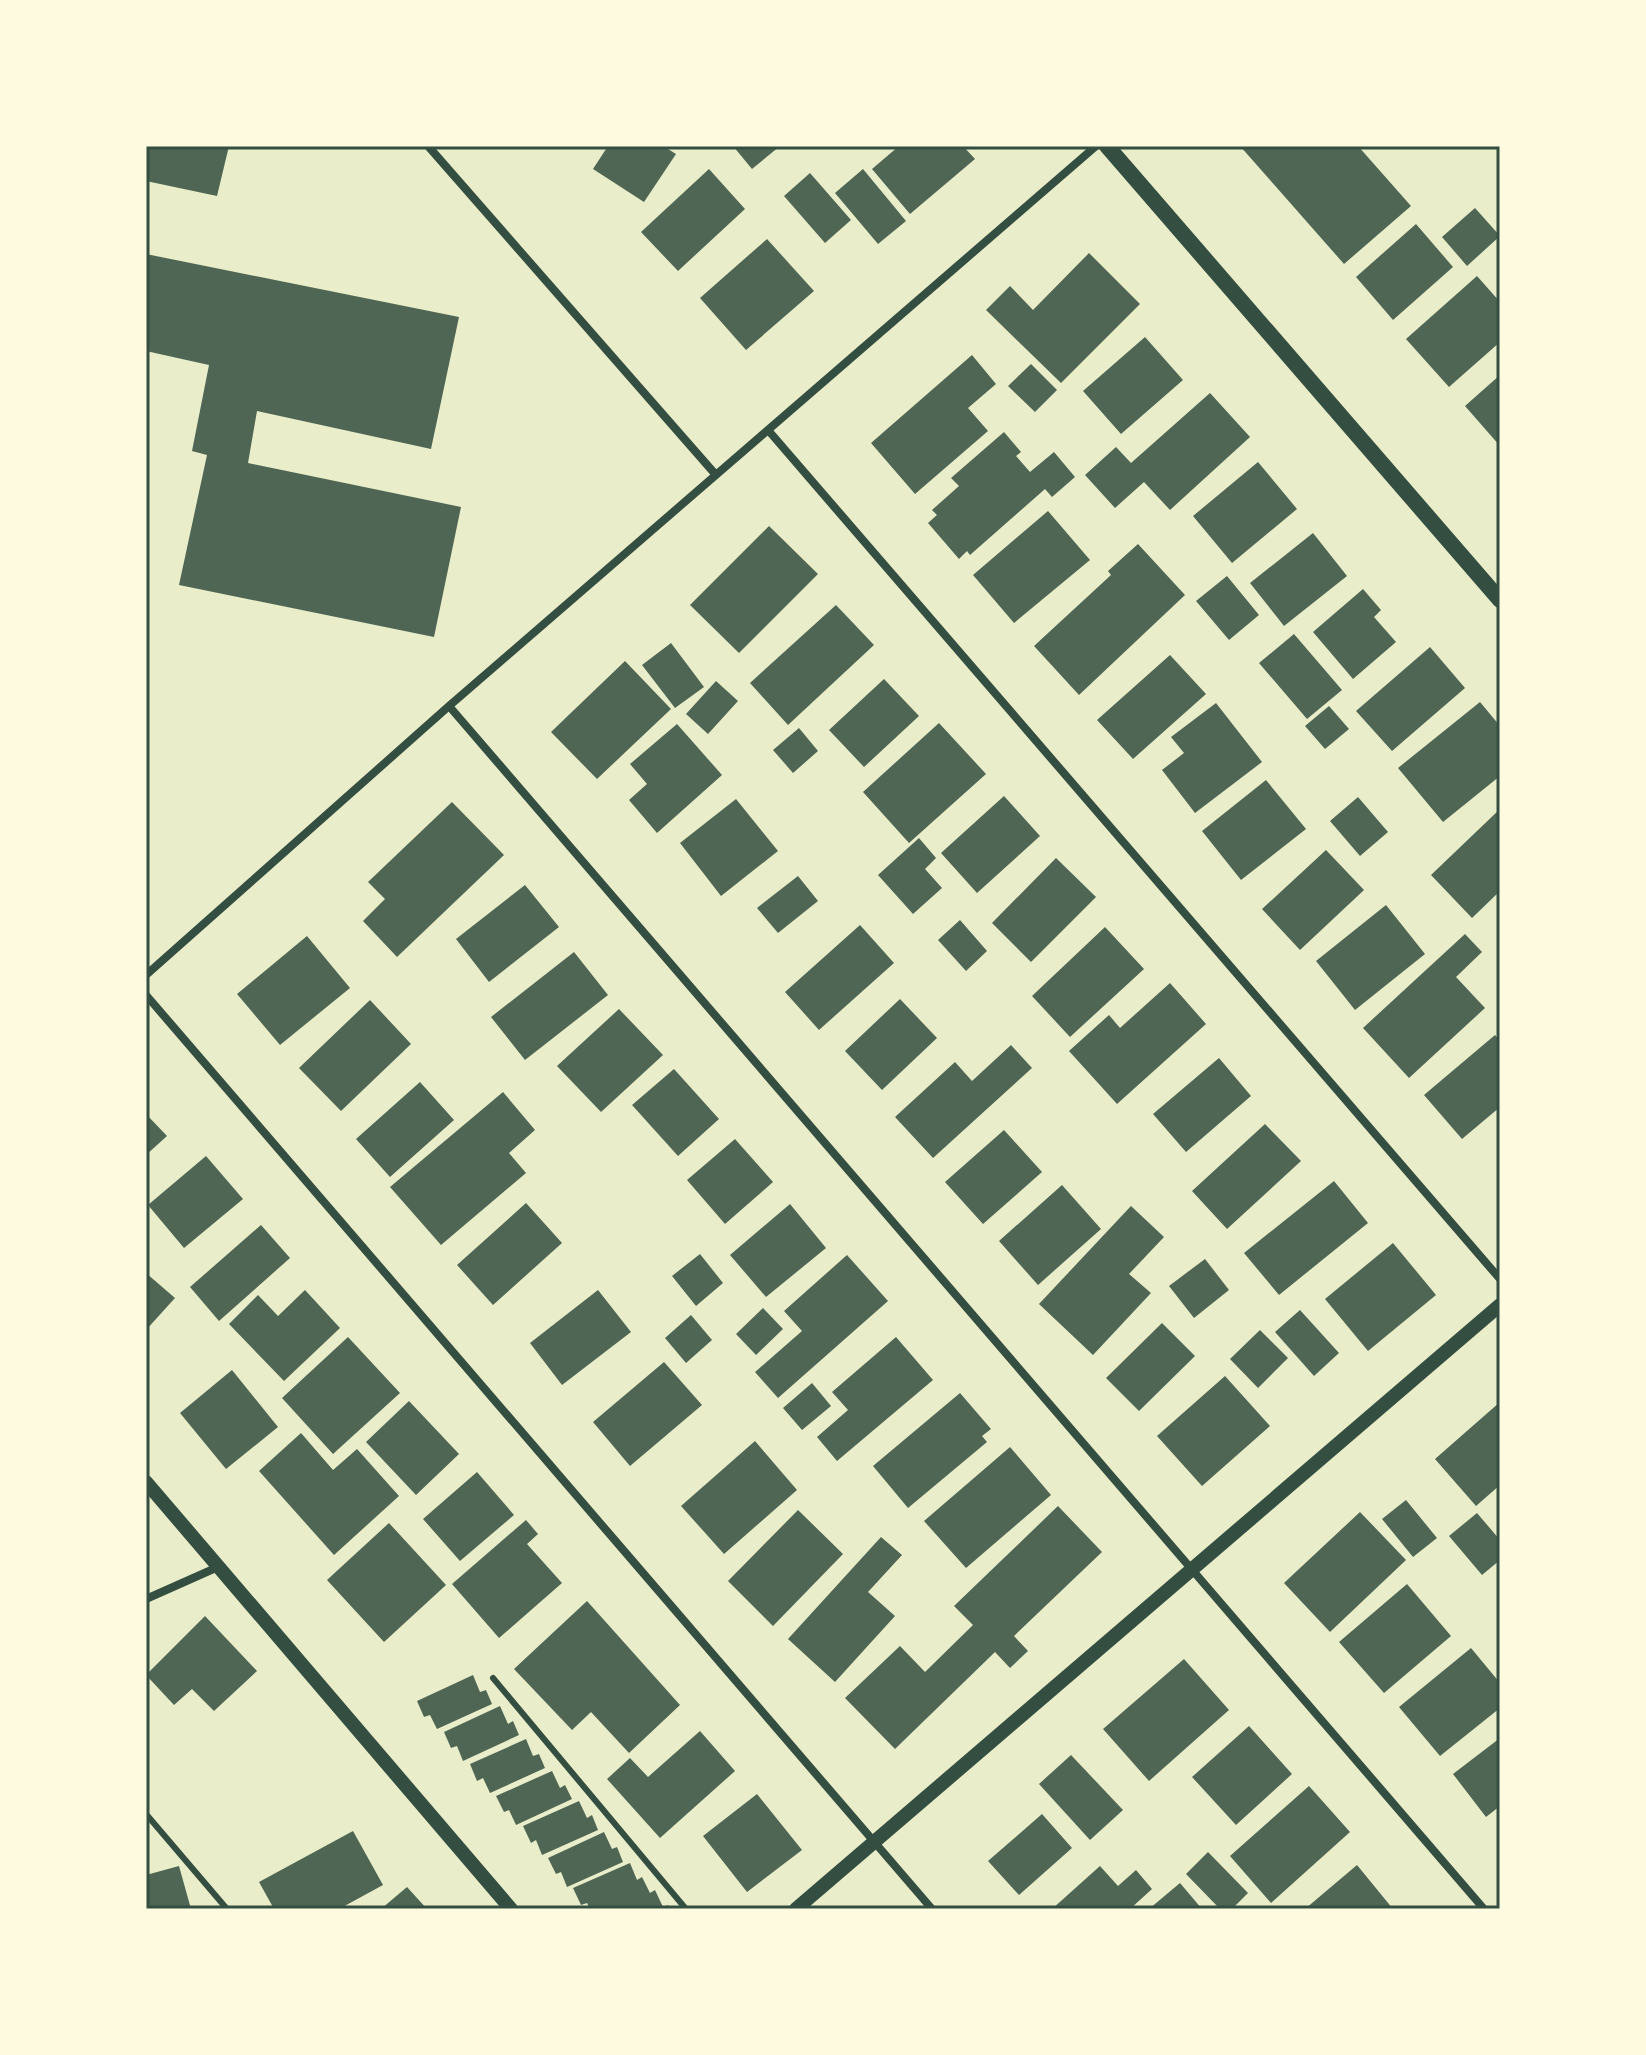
<svg xmlns="http://www.w3.org/2000/svg" width="1646" height="2055" font-family="Barlow,sans-serif">
  <style>
    .building { fill: #4f6655 }
    .lines { fill: none; stroke-linecap: round; stroke-linejoin: round }
    .service { stroke: #344e41; stroke-width: 6 }
    .minor { stroke: #344e41; stroke-width: 8 }
    .tertiary { stroke: #344e41; stroke-width: 14 }
    .secondary { stroke: #344e41; stroke-width: 16 }
    .neatline { fill: none; stroke: #344e41; stroke-width: 3 }
  </style>
  <rect width="100%" height="100%" fill="#e9edc9"/>
  <path class="building" d="M146,146H229L217,196L146,181Z
    M608,146H663L676,154L644,202L593,169Z
    M733,146H780L752,169Z
    M899,146H963L975,159L910,214L872,169Z
    M1240,146H1358L1411,206L1344,264Z
    M709,169L745,209L678,271L641,232Z
    M863,169L906,221L878,244L835,193Z
    M810,173L851,220L825,243L784,196Z
    M1475,208L1500,236L1467,266L1442,237Z
    M1416,224L1453,267L1393,320L1356,277Z
    M767,239L814,291L746,350L700,298Z
    M1089,253L1140,304L1061,383L986,310L1010,286L1033,310Z
    M146,254L459,317L431,449L257,411L248,463L461,507L434,637L179,585L207,455L192,451L209,365L146,351Z
    M1477,276L1500,302V342L1449,387L1406,339Z
    M1145,337L1183,380L1121,434L1083,391Z
    M972,355L996,384L968,408L988,431L915,494L871,443Z
    M1031,364L1057,390L1035,412L1008,386Z
    M1500,375V446L1465,406Z
    M1210,393L1250,437L1170,510L1144,482L1115,508L1085,475L1116,447L1131,463Z
    M1004,432L1021,452L1016,456L1030,472L1054,452L1075,477L1052,497L1045,489L970,555L967,551L959,559L928,523L937,515L932,510L959,486L951,478Z
    M1258,462L1297,509L1232,563L1193,516Z
    M1048,511L1090,560L1014,623L973,575Z
    M769,526L818,574L739,653L690,605Z
    M1313,533L1347,576L1284,626L1250,583Z
    M1138,544L1185,595L1079,695L1034,646L1111,575L1108,571Z
    M1227,576L1259,615L1229,640L1196,601Z
    M1363,589L1381,610L1374,617L1396,642L1353,679L1313,632Z
    M836,605L874,645L788,725L750,683Z
    M1294,634L1342,690L1307,719L1259,663Z
    M671,643L704,687L675,708L642,665Z
    M1430,647L1465,688L1392,751L1356,711Z
    M1170,655L1206,694L1133,759L1097,720Z
    M625,661L671,709L597,779L551,732Z
    M884,679L919,716L864,767L829,730Z
    M716,681L738,701L708,734L686,714Z
    M1480,702L1500,726V776L1443,822L1398,768Z
    M1216,703L1262,762L1195,813L1162,770L1184,753L1171,737Z
    M1329,706L1349,729L1325,749L1305,726Z
    M939,723L986,774L909,843L863,792Z
    M677,724L722,775L657,833L629,800L647,784L630,764Z
    M799,728L818,751L793,773L773,750Z
    M1266,780L1306,829L1241,880L1202,831Z
    M1004,796L1040,836L977,893L941,853Z
    M1358,797L1388,832L1360,856L1330,821Z
    M736,799L778,851L721,896L680,843Z
    M452,802L504,855L397,957L363,921L385,899L368,882Z
    M1500,809V891L1472,918L1431,875Z
    M919,838L936,858L925,869L942,888L913,914L878,875Z
    M1326,850L1364,890L1300,950L1262,909Z
    M1056,858L1096,897L1031,962L992,923Z
    M798,876L818,901L778,933L757,908Z
    M525,885L559,927L489,982L456,939Z
    M1386,905L1425,954L1355,1010L1316,961Z
    M960,920L987,951L966,971L938,940Z
    M860,925L894,963L819,1030L785,992Z
    M1105,927L1144,969L1070,1037L1032,996Z
    M1465,934L1482,952L1456,977L1485,1008L1409,1078L1363,1028Z
    M307,936L350,988L280,1045L237,994Z
    M574,952L608,995L525,1060L491,1017Z
    M1170,983L1206,1024L1117,1104L1069,1051L1109,1015L1120,1028Z
    M900,999L937,1038L882,1090L845,1051Z
    M370,1000L411,1044L341,1111L299,1068Z
    M619,1009L663,1055L601,1112L557,1066Z
    M1495,1035L1500,1041V1107L1462,1139L1424,1095Z
    M1011,1045L1032,1068L933,1158L895,1117L955,1062L972,1081Z
    M1219,1058L1251,1096L1186,1152L1153,1114Z
    M674,1069L719,1119L678,1156L632,1105Z
    M420,1082L454,1120L390,1177L356,1139Z
    M503,1092L535,1130L509,1153L526,1173L441,1245L390,1187Z
    M146,1114L167,1136L146,1155Z
    M1265,1124L1301,1161L1227,1229L1192,1191Z
    M1004,1130L1042,1172L983,1224L945,1182Z
    M735,1139L773,1182L725,1224L687,1180Z
    M206,1156L243,1199L184,1248L148,1205Z
    M1334,1181L1368,1223L1279,1295L1244,1253Z
    M1062,1185L1101,1229L1038,1285L999,1241Z
    M526,1203L562,1243L493,1305L457,1265Z
    M790,1204L826,1248L766,1297L730,1255Z
    M1131,1206L1164,1237L1129,1274L1151,1293L1093,1355L1039,1304Z
    M261,1225L290,1258L219,1321L190,1287Z
    M1393,1243L1436,1295L1368,1351L1325,1299Z
    M700,1254L723,1283L696,1306L672,1276Z
    M847,1255L888,1301L778,1398L755,1372L802,1331L784,1311Z
    M1205,1259L1229,1290L1194,1318L1169,1286Z
    M146,1273L175,1298L146,1330Z
    M305,1290L340,1328L284,1381L229,1324L258,1295L278,1316Z
    M598,1290L631,1332L562,1385L530,1343Z
    M763,1308L783,1329L756,1355L736,1334Z
    M1300,1310L1339,1353L1314,1376L1275,1332Z
    M691,1315L712,1340L686,1363L665,1338Z
    M1162,1323L1195,1356L1139,1411L1106,1378Z
    M1260,1330L1288,1358L1258,1388L1230,1359Z
    M348,1337L400,1393L333,1454L282,1398Z
    M896,1337L933,1380L837,1461L817,1437L848,1410L832,1392Z
    M664,1362L702,1405L630,1466L593,1422Z
    M232,1370L278,1427L226,1469L180,1413Z
    M1225,1376L1270,1426L1202,1486L1157,1436Z
    M812,1383L831,1406L802,1430L783,1408Z
    M960,1393L991,1429L982,1436L987,1442L908,1508L873,1466Z
    M409,1401L459,1454L416,1495L366,1442Z
    M1500,1402V1485L1476,1506L1435,1459Z
    M301,1433L333,1470L357,1449L399,1496L334,1555L259,1471Z
    M755,1441L797,1490L724,1554L681,1506Z
    M1010,1447L1051,1495L966,1568L924,1521Z
    M477,1472L514,1515L460,1561L423,1519Z
    M1406,1500L1437,1538L1413,1557L1382,1519Z
    M1058,1506L1102,1552L1014,1636L1028,1651L1010,1668L995,1652L895,1749L845,1698L900,1646L925,1672L973,1625L954,1606Z
    M798,1510L843,1554L773,1626L728,1581Z
    M1360,1512L1406,1560L1330,1632L1284,1583Z
    M1477,1513L1500,1540V1560L1482,1575L1449,1536Z
    M526,1520L538,1534L527,1544L562,1583L499,1638L452,1584Z
    M389,1523L446,1585L384,1642L327,1580Z
    M881,1537L902,1555L868,1592L895,1616L835,1682L788,1639Z
    M1407,1584L1451,1636L1384,1693L1339,1642Z
    M587,1601L680,1705L629,1753L591,1712L572,1730L514,1669Z
    M205,1616L257,1671L214,1711L192,1689L174,1705L146,1675Z
    M1471,1648L1500,1683V1708L1440,1756L1399,1707Z
    M1184,1659L1229,1710L1149,1781L1103,1729Z
    M473,1675L480,1692L486,1690L492,1704L437,1729L430,1715L424,1717L417,1701Z
    M500,1706L508,1724L513,1721L519,1735L463,1761L457,1746L451,1748L444,1732Z
    M1249,1726L1292,1774L1236,1825L1192,1777Z
    M700,1731L735,1771L660,1838L607,1779L630,1758L648,1777Z
    M1500,1738V1806L1486,1817L1453,1774Z
    M526,1739L533,1756L539,1754L545,1768L490,1793L483,1778L477,1781L470,1764Z
    M1071,1755L1123,1810L1090,1840L1039,1784Z
    M552,1771L560,1788L565,1785L572,1799L516,1825L509,1810L504,1812L496,1796Z
    M1309,1786L1350,1832L1271,1903L1230,1856Z
    M757,1794L802,1850L747,1892L703,1836Z
    M579,1801L587,1818L592,1815L598,1830L542,1855L536,1840L531,1843L523,1826Z
    M1042,1814L1072,1848L1019,1895L988,1861Z
    M353,1831L383,1885L339,1909H274L259,1882Z
    M604,1832L612,1849L617,1847L623,1862L567,1887L561,1872L556,1874L548,1858Z
    M1208,1852L1248,1893L1232,1909H1220L1186,1874Z
    M630,1863L637,1880L642,1877L650,1893L655,1890L663,1907L668,1905L670,1909H590L587,1903L581,1905L573,1888Z
    M1357,1865L1393,1909H1305Z
    M179,1866L191,1909H146V1875Z
    M1100,1866L1118,1886L1136,1870L1152,1889L1130,1909H1052Z
    M1180,1883L1202,1909H1149Z
    M407,1887L427,1909H381Z"/>
  <g class="lines">
    <path class="service" d="M493,1678L686,1909
      M146,1814L227,1909"/>
    <path class="minor" d="M428,146L716,475
      M768,430L1500,1279
      M449,706L1484,1909
      M146,975L449,706L1096,146
      M146,995L932,1909
      M146,1599L218,1567"/>
    <path class="tertiary" d="M146,1482L511,1909
      M796,1909L1500,1305"/>
    <path class="secondary" d="M1107,146L1500,600"/>
  </g>
  <rect width="1646" height="2055" fill="none" stroke="#fefae0" stroke-width="296"/>
  <rect x="148" y="148" width="1350" height="1759" class="neatline"/>
</svg>
